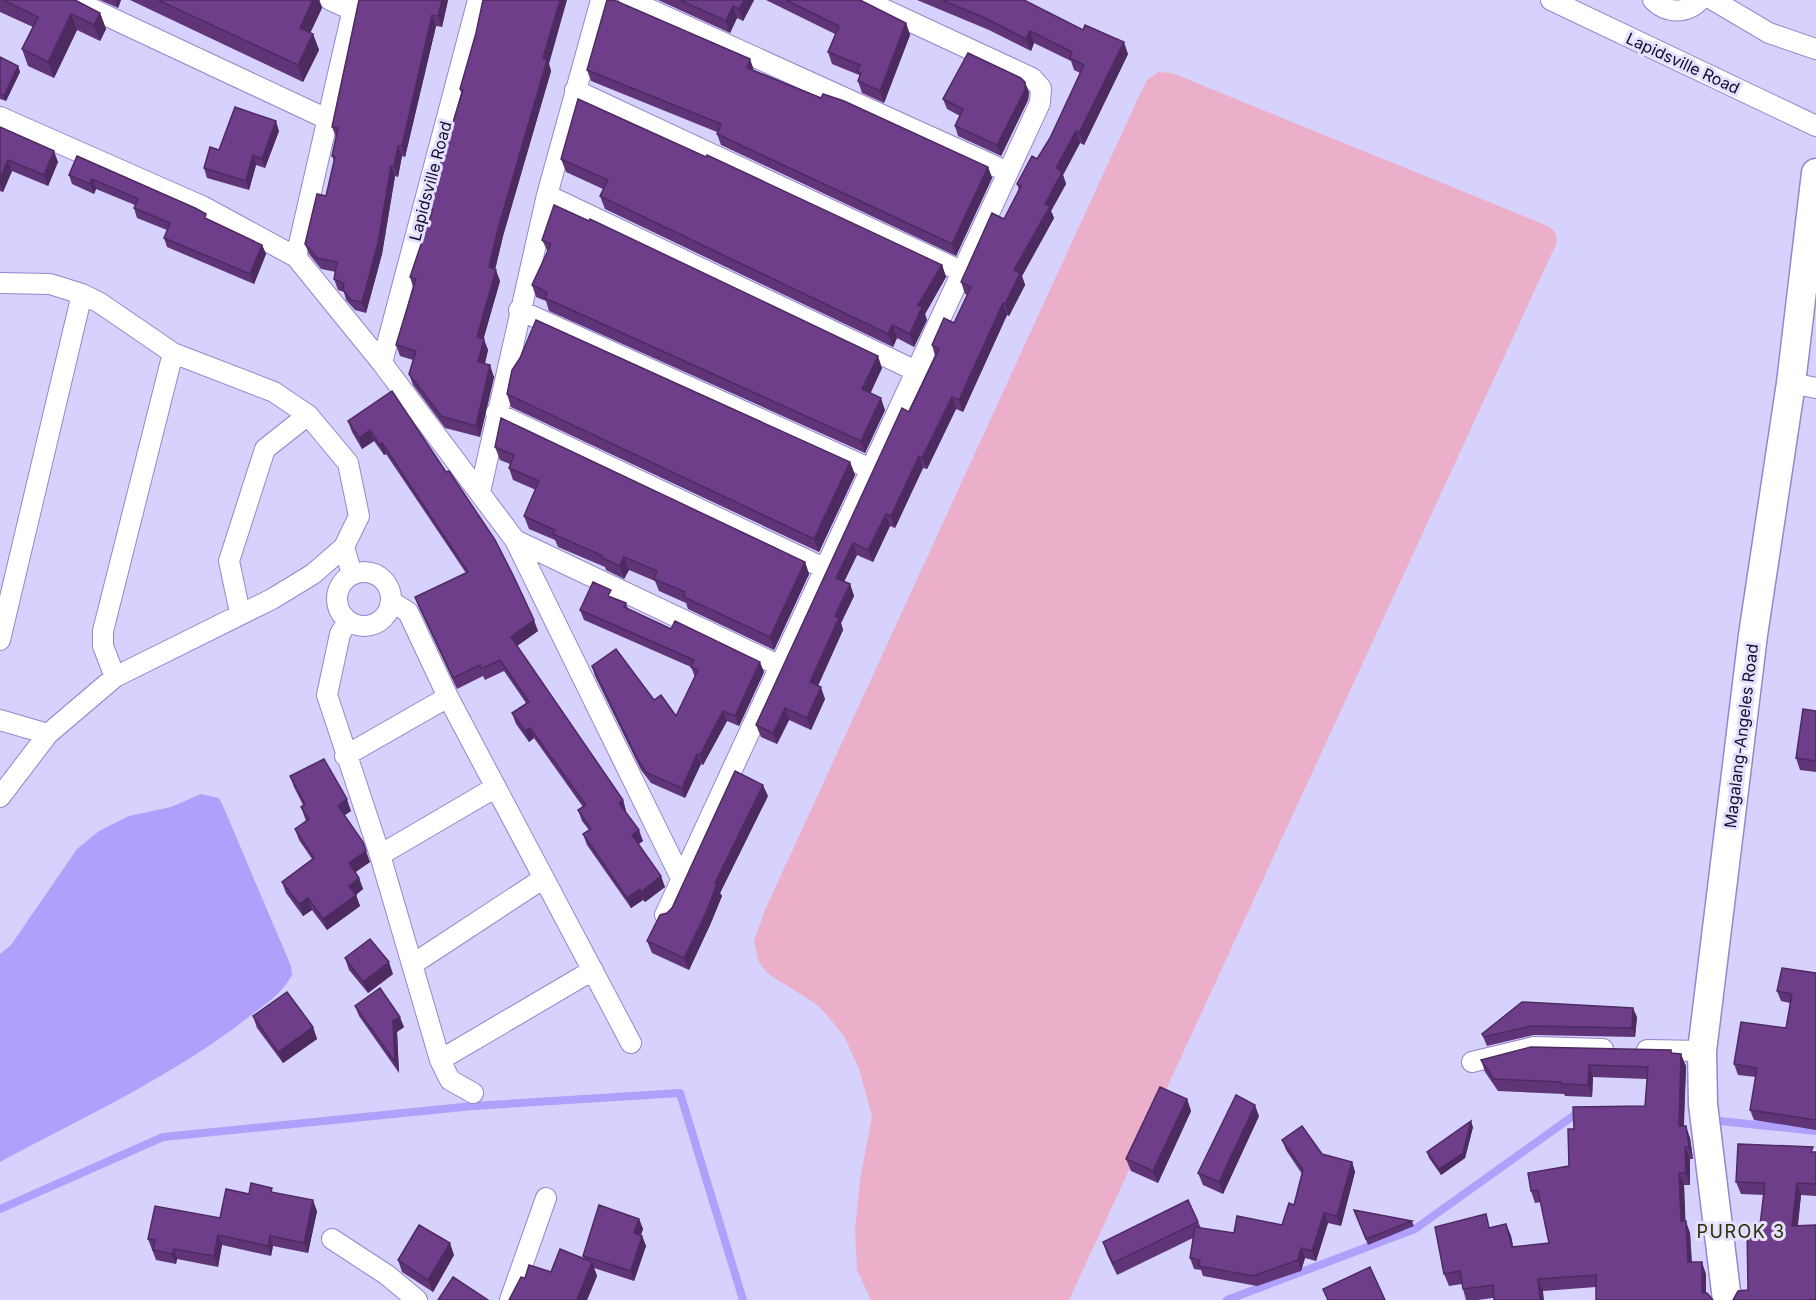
<svg xmlns="http://www.w3.org/2000/svg" width="1816" height="1300" font-family="Inter,sans-serif">
  <style>
    .green { fill: #ecafc9 }
    .water { fill: #b0a0fb }
    .lines { fill: none; stroke-linecap: round; stroke-linejoin: round }
    .stream { stroke: #b0a0fb; stroke-width: 8 }
    .minor-casing { stroke: #9387cd; stroke-width: 22 }
    .secondary-casing { stroke: #9387cd; stroke-width: 31 }
    .minor { stroke: #fff; stroke-width: 20 }
    .secondary { stroke: #fff; stroke-width: 28 }
    .wall { fill: #5f3578 }
    .shaded-wall { fill: #4d2b61 }
    .building { fill: #6e3e8b; stroke: #4d2b61; stroke-width: 1.5 }
    .labels { text-anchor: middle; stroke-width: 6; stroke-linejoin: round; paint-order: stroke }
    .street-label { font-size: 16px; fill: #140e28; stroke: #e4e0ff }
    .neighbourhood-label { font-size: 18px; letter-spacing: 1.5px; fill: #2c2d03; stroke: #e4e0ff }
  </style>
  <rect width="100%" height="100%" fill="#d7d1fe"/>
  <path class="green" d="M1158,72L1172,73L1543,224C1552,228 1557,232 1557,242L1069,1300H871L857,1270L855,1229L860,1180L872,1116L859,1069L844,1036L819,1006L767,973L758,960L754,941L765,910L1140,94L1147,80Z"/>
  <path class="water" d="M201,794L219,798L223,806L291,966L292,975C282,994 263,1006 246,1019C171,1077 84,1117 0,1162V954L11,945L77,849L99,831L129,816L171,807Z"/>
  <g class="lines">
    <path class="stream" d="M1710,1120L1816,1131
      M0,1209L163,1137L473,1106L680,1093L743,1300
      M1227,1300L1415,1229L1580,1111"/>
    <g class="minor-casing">
      <path id="minor" d="M73,0L327,119
        M330,0L352,10
        M629,0L1008,172
        M1551,0L1816,126
        M1653,0C1667,14 1687,14 1700,0
        M1713,0L1769,33L1816,49
        M575,90L963,272
        M0,117L204,207L296,257L382,363L515,540L681,878
        M547,195L916,371
        M296,257L355,0
        M0,283L50,284L82,294L100,303L173,353L274,392L308,415L348,463L359,516L344,547L352,574
        M519,310L871,469
        M382,363L478,0
        M1791,383L1816,388
        M496,413L824,568
        M480,492L547,195L601,0
        M515,540L780,666
        M337 599a27 27 0 1 1 54 0a27 27 0 1 1-54 0Z
        M392,602L408,612L448,697L631,1043
        M240,613L229,561L265,449L308,415
        M347,622L340,634L327,695L380,855L440,1060L450,1080L473,1093
        M0,640L82,294
        M115,677L103,646V631L173,353
        M0,720L48,734
        M345,756L448,697
        M0,797L48,734L115,677L272,599L313,574L344,547
        M380,855L496,787
        M665,915L1040,103L1041,88L1032,78L864,0
        M413,964L544,878
        M1647,1050L1702,1051
        M440,1060L593,970
        M1472,1062L1534,1047L1603,1049
        M332,1239L387,1275L417,1300
        M510,1300L546,1198"/>
    </g>
    <g class="secondary-casing">
      <path id="secondary" d="M1727,1300L1703,1104L1702,1051L1753,635L1791,383L1816,173"/>
    </g>
    <use href="#minor" class="minor"/>
    <use href="#secondary" class="secondary"/>
  </g>
  <path class="wall" d="M0,0H75L100,13L106,29L100,41L77,30L54,78L28,66L22,49L33,27L0,12V13Z
    M100,0H121L118,8Z
    M130,0H319L322,8L310,33L313,34L319,50L303,82Z
    M359,0H448L442,27L436,26L405,157L402,156L398,177L395,176L382,254L366,313L355,310L346,300L344,292L338,290L334,279L336,272L321,269L309,254L305,244L326,196L334,161L332,156L336,137L332,127Z
    M658,0H754L743,21L737,18L730,33Z
    M766,0H860L906,23L910,35L884,103L862,93L858,81L859,77V75L832,64L828,52L835,34Z
    M917,0H1024L1128,54L1084,145L1080,143L1063,175L1066,184L1051,211L1054,218L1022,276L1025,285L1009,316L1007,315L963,412L956,409L927,469L923,468L895,528L890,526L873,562L857,555L844,582L850,584L854,596L841,623L843,630L818,686L825,699L811,730L789,720L777,744L761,737L756,725L935,356L932,345L954,323L968,295L965,294L961,282L1004,219L1019,190L1017,184L1037,159L1050,138L1080,73L1074,70L1071,61L1034,43L1031,51L989,30Z
    M0,57L18,66L20,72L6,101L0,99Z
    M549,64L551,71L503,236L495,270L500,281L483,339L488,350L485,364L494,377L480,437L445,428L413,385L409,374L413,360L400,356L396,345L413,287L410,277L432,212L430,208L439,179L437,175L461,93L460,89Z
    M587,70H754L988,167L992,178L956,256L721,145L717,134V132L591,81Z
    M1029,92L1028,100L1001,156L958,136L955,126L960,116L947,109L943,99Z
    M0,127L58,162L48,186L12,171L3,192L0,191Z
    M279,131L265,168L256,165L249,190L207,178L204,168L219,150Z
    M77,156L208,220L262,245L266,254L254,284L167,247L164,238L167,230L137,218L134,208L135,205L96,189L94,194L72,184L69,175Z
    M561,159L942,265L946,277L925,314L927,320L914,347L897,338L893,347L605,209L600,196L603,189L566,172Z
    M542,240L882,368L870,393L885,410L865,453L549,311L546,301L536,297L532,285L548,252Z
    M392,391L538,631L517,646L623,800L626,811L625,812L643,841L638,844L665,887L645,902L643,900L631,908L587,845L583,834L589,830L582,821L578,810L583,807L534,738L529,742L516,724L512,713L526,703L504,671L485,680L483,676L457,689L419,608L415,597L466,573L386,454L384,455L374,441L362,449L352,432L348,421Z
    M507,394L850,462L855,475L819,552L511,407Z
    M495,447L805,562L809,574L774,650L688,609L686,603L659,591L655,581L629,570L624,579L606,570L605,567L558,547L555,540L529,529L524,516L536,490L513,480L509,468L510,464L500,460Z
    M613,598L626,603L628,609L764,672L739,726L727,721L703,765L701,764L685,798L651,783L641,770L595,676L592,666L654,700L676,716L695,677L691,667L584,620L580,610Z
    M1816,711V772L1800,770L1796,758Z
    M290,776L351,811L344,815L370,862L355,872L359,878L363,889L356,895L360,906L327,930L312,910L303,916L286,893L282,882L312,859L299,840L295,829L306,821L301,807L303,805L294,787Z
    M768,796L720,893L722,896L710,925L689,970L652,953L647,941L667,913Z
    M345,958L393,974L368,993L349,970Z
    M1816,973V1130L1754,1120L1750,1110L1756,1077L1738,1075L1734,1064L1786,1028L1790,1003L1781,1001L1777,991Z
    M1522,1002L1637,1017L1635,1037L1534,1035L1487,1046L1482,1034Z
    M355,1006L404,1027L397,1032L399,1073L359,1016Z
    M253,1016L313,1027L317,1039L283,1063L257,1028Z
    M1671,1050L1672,1054L1686,1066L1684,1126L1690,1138L1693,1159H1690V1185H1684L1685,1221L1690,1233L1692,1262L1706,1274L1596,1287L1543,1291L1478,1300H1466L1463,1289L1462,1284L1449,1286L1444,1274L1491,1228L1506,1224L1511,1236L1513,1247L1549,1243L1541,1202L1535,1203L1531,1191L1569,1166L1574,1129L1645,1106L1647,1079L1593,1077L1592,1097L1565,1096L1564,1094L1498,1091L1485,1072L1481,1060Z
    M1187,1099L1191,1111L1158,1183L1131,1171L1126,1159Z
    M1259,1116L1223,1194L1203,1185L1198,1173Z
    M1473,1127L1465,1158L1441,1175L1429,1158L1427,1152Z
    M1282,1140L1322,1154L1352,1162L1355,1172L1341,1226L1328,1223L1316,1261L1305,1258L1301,1271L1257,1286L1203,1276L1201,1270L1194,1269L1190,1258L1193,1238L1117,1275L1107,1254L1103,1242L1198,1222L1201,1228L1234,1233L1282,1225L1294,1205L1302,1174L1286,1150Z
    M1815,1152H1816V1196L1801,1195L1798,1226L1748,1290L1760,1225L1764,1195L1741,1194L1736,1182Z
    M274,1192L317,1211L308,1253L273,1246L271,1256L222,1245L218,1267L177,1259L176,1264L156,1260L148,1239L220,1218Z
    M1354,1210L1412,1221L1414,1226L1368,1245Z
    M639,1219L643,1229L641,1235L642,1236L646,1246L634,1281L594,1268L597,1276L587,1300H509L525,1278L551,1272L584,1259L583,1256Z
    M454,1255L433,1292L402,1272L398,1260Z"/>
  <path class="shaded-wall" d="M115,0H121L118,8Z
    M313,0H319L322,8L305,44L300,28Z
    M442,0H448L442,27L438,16Z
    M560,0H567L549,64L551,71L503,236L494,274L496,270L500,281L481,348L477,337L489,267L543,58Z
    M744,0H754L743,21L739,9Z
    M733,6L737,18L730,33L726,21Z
    M100,13L106,29L100,41L94,25Z
    M71,14L77,30L54,78L48,62Z
    M432,15L436,26L405,157L402,146Z
    M906,23L910,35L884,103L880,91Z
    M1030,31L1034,43L1031,51L1026,39Z
    M313,34L319,50L303,82L298,65Z
    M1124,42L1128,54L1084,145L1079,133Z
    M750,59L754,70L747,68Z
    M18,66L20,72L6,101L4,96Z
    M1025,82L1029,92L1028,100L1001,156L997,145Z
    M276,121L279,131L265,168L262,159Z
    M1076,131L1080,143L1063,175L1066,184L1051,211L1054,218L1022,276L1025,285L1009,316L1005,304L1014,270L1045,204L1056,168Z
    M398,146L402,156L398,177L394,166Z
    M54,151L58,162L48,186L44,175Z
    M253,155L256,165L249,190L246,181Z
    M8,160L12,171L3,192L0,184V179Z
    M391,166L395,176L382,254L366,313L362,302Z
    M988,167L992,178L956,256L952,244Z
    M92,179L96,189L94,194L90,184Z
    M262,245L266,254L254,284L250,274Z
    M942,265L946,277L925,314L927,320L914,347L910,334L918,305Z
    M1003,303L1007,315L963,412L959,400Z
    M892,325L897,338L893,347L888,334Z
    M484,339L488,350L482,373L478,362Z
    M878,356L882,368L867,401L862,389Z
    M490,365L494,377L480,437L476,426Z
    M952,397L956,409L927,469L922,458Z
    M881,398L885,410L865,453L861,441Z
    M370,430L374,441L362,449L359,438Z
    M382,443L386,454L384,455L380,445Z
    M919,456L923,468L895,528L891,516Z
    M850,462L855,475L819,552L814,539Z
    M886,514L890,526L873,562L868,550Z
    M853,543L857,555L840,590L836,578Z
    M624,557L629,570L624,579L620,566Z
    M805,562L809,574L774,650L770,637Z
    M850,584L854,596L841,623L843,630L814,694L810,682L835,616Z
    M534,620L538,631L514,648L511,637Z
    M760,662L764,672L739,726L735,716Z
    M821,687L825,699L811,730L807,718Z
    M785,708L789,720L777,744L773,733Z
    M723,711L727,721L703,765L700,755Z
    M530,728L534,738L529,742L525,731Z
    M697,754L701,764L685,798L682,788Z
    M763,785L768,796L720,893L722,896L710,925L689,970L684,958L715,883Z
    M347,799L351,811L342,817L338,806Z
    M623,800L626,811L623,814L619,803Z
    M639,830L643,841L636,846L632,835Z
    M363,842L370,862L353,874L349,863Z
    M661,876L665,887L645,902L641,892Z
    M359,878L363,889L353,897L349,886Z
    M640,889L643,900L631,908L627,898Z
    M356,895L360,906L327,930L323,919Z
    M308,898L312,910L303,916L299,904Z
    M389,962L393,974L368,993L363,982Z
    M1633,1008L1637,1017L1635,1037L1632,1028Z
    M400,1017L404,1027L397,1032L399,1073L395,1062L393,1021Z
    M313,1027L317,1039L283,1063L278,1052Z
    M1681,1054L1686,1066L1683,1138L1679,1126Z
    M1589,1065L1593,1077L1592,1097L1588,1085Z
    M1187,1099L1191,1111L1158,1183L1153,1171Z
    M1255,1105L1259,1116L1223,1194L1219,1182Z
    M1471,1121L1473,1127L1465,1158L1441,1175L1439,1169Z
    M1686,1126L1690,1138L1693,1159L1689,1147Z
    M1685,1147L1690,1159V1185L1686,1173Z
    M1352,1162L1355,1172L1341,1226L1337,1216Z
    M1679,1173L1684,1185L1686,1233L1681,1221Z
    M1797,1183L1801,1195L1796,1238L1792,1226Z
    M313,1200L317,1211L308,1253L304,1243Z
    M1324,1213L1328,1223L1316,1261L1312,1251Z
    M639,1219L643,1229L638,1243L634,1233Z
    M1686,1221L1690,1233L1692,1274L1688,1262Z
    M1506,1224L1511,1236L1516,1259L1512,1247Z
    M218,1235L222,1245L218,1267L214,1256Z
    M270,1236L273,1246L271,1256L268,1246Z
    M642,1236L646,1246L634,1281L631,1271Z
    M450,1243L454,1255L433,1292L428,1280Z
    M1301,1248L1305,1258L1301,1271L1298,1260Z
    M174,1249L177,1259L176,1264L172,1254Z
    M592,1262L597,1276L587,1300H577Z
    M1702,1262L1706,1274V1300L1702,1293Z
    M1538,1279L1543,1291L1544,1300H1540Z"/>
  <path class="building" d="M3,0H75L100,13L94,25L71,14L48,62L22,49L38,17Z
    M158,0H313L300,28L313,34L298,65Z
    M359,0H442L438,16L432,15L402,146H398L394,166H391L378,243L362,302L351,300L343,290L344,284L334,279L337,262L317,258L305,244L317,194L326,196L335,157L332,156L338,128L332,127Z
    M483,0H560L543,58L547,60L499,225L489,267L496,270L477,337L484,339L478,362L490,365L476,426L441,416L409,374L416,351L396,345L416,279L410,277L433,209L430,208L439,176L437,175L463,90L460,89L476,33Z
    M607,0H614L750,59L747,68L821,98L823,94L844,101L988,167L952,244L717,134L721,124L587,70Z
    M680,0H744L739,9L733,6L726,21Z
    M786,0H860L906,23L880,91L858,81L861,73L857,71L860,65L828,52L839,26Z
    M942,0H1024L1083,30L1085,25L1124,42L1079,133L1076,131L1056,168L1062,172L1045,204L1050,206L1014,270L1020,273L1005,304L1003,303L959,400L952,397L922,458L919,456L891,516L886,514L868,550L853,543L836,578L850,584L835,616L839,618L810,682L821,687L807,718L785,708L773,733L756,725L902,408L909,412L939,349L932,345L944,318L954,323L971,287L961,282L992,213L1004,219L1021,186L1017,184L1032,156L1037,159L1050,138L1084,65L1070,58L1072,52L1030,31L1026,39L985,18Z
    M968,53L1021,78L1025,82V90L997,145L955,126L963,109L943,99Z
    M0,57L18,66L4,96L0,94Z
    M578,99L706,157L707,155L942,265L918,305L922,307L910,334L892,325L888,334L600,196L608,180L561,159Z
    M235,107L276,121L262,159L253,155L246,181L204,168L210,147L219,150Z
    M0,127L54,151L44,175L8,160L0,179Z
    M77,156L195,208L206,214L205,218L262,245L250,274L164,238L170,223L134,208L138,199L92,179L90,184L69,175Z
    M554,205L589,221L590,219L878,356L862,389L881,398L861,441L545,298L547,292L532,285L551,244L542,240Z
    M536,320L850,462L814,539L507,394L512,370L520,358Z
    M392,391L446,472L449,471L495,540L513,575L534,620L511,637L623,800L619,803L639,830L632,835L661,876L641,892L640,889L627,898L583,834L591,829L578,810L586,805L530,728L525,731L512,713L529,702L500,660L481,669L480,665L453,678L415,597L468,572L382,443L380,445L370,430L359,438L348,421Z
    M501,418L805,562L770,637L684,597L685,592L654,579L657,571L624,557L620,566L602,558L603,556L553,534L555,530L524,516L539,481L509,468L514,455L495,447Z
    M593,582L611,590L608,596L626,603L624,607L671,629L675,621L760,662L735,716L723,711L700,755L697,754L682,788L647,773L638,760L592,666L616,649L654,700L661,695L676,716L698,670L691,667L694,660L580,610Z
    M1803,709L1816,711V761L1796,758Z
    M324,759L347,799L338,806L363,842L366,851L349,863L359,878L349,886L356,895L323,919L308,898L299,904L282,882L314,858L295,829L309,819L301,807L305,804L290,776Z
    M735,771L763,785L715,883L717,884L706,913L684,958L647,941L660,915L667,913L672,908Z
    M370,939L389,962L363,982L345,958Z
    M1782,968L1816,973V1120L1750,1110L1757,1068L1734,1064L1741,1022L1786,1028L1792,994L1777,991Z
    M380,988L400,1017L393,1021L395,1062L355,1006Z
    M287,992L313,1027L278,1052L253,1016Z
    M1522,1002L1633,1008L1632,1028L1531,1026L1484,1037L1482,1034Z
    M1531,1047L1671,1050V1053L1681,1054L1679,1126H1686L1689,1147H1685L1686,1173H1679L1681,1221H1686L1688,1262H1702V1293H1707L1713,1300H1596V1275L1538,1279L1540,1300H1494L1493,1285L1463,1289L1460,1271L1444,1274L1435,1227L1486,1214L1489,1228L1506,1224L1512,1247L1549,1243L1538,1190L1531,1191L1528,1173L1569,1166L1568,1129H1574L1573,1107L1645,1106L1648,1067L1589,1065L1588,1085L1561,1084V1082L1494,1079L1481,1060Z
    M1160,1087L1187,1099L1153,1171L1126,1159Z
    M1236,1095L1255,1105L1219,1182L1198,1173Z
    M1471,1121L1463,1153L1439,1169L1427,1152Z
    M1302,1126L1322,1154L1352,1162L1337,1216L1324,1213L1312,1251L1301,1248L1298,1260L1253,1276L1199,1266L1200,1260L1190,1258L1195,1227L1234,1233L1237,1216L1282,1225L1289,1203L1294,1205L1303,1170L1282,1140Z
    M1738,1144L1813,1147L1811,1152H1816V1184L1797,1183L1792,1226L1816,1225V1300H1733L1738,1291L1748,1290L1747,1226L1760,1225L1765,1183L1736,1182Z
    M251,1183L272,1188L271,1192L313,1200L304,1243L270,1236L268,1246L218,1235L214,1256L174,1249L172,1254L153,1250L155,1240L148,1239L155,1206L220,1218L226,1189L249,1194Z
    M1188,1200L1198,1222L1113,1263L1103,1242Z
    M599,1205L639,1219L634,1233L642,1236L631,1271L583,1256Z
    M1354,1210L1412,1221L1366,1239Z
    M419,1225L450,1243L428,1280L398,1260Z
    M560,1249L592,1262L577,1300H509L521,1277L525,1278L529,1265L551,1272Z
    M1370,1267L1385,1300H1328L1323,1289Z
    M453,1277L488,1300H438Z"/>
  <g class="labels">
    <g class="street-label">
      <text transform="translate(1683 63) rotate(25)" y="6">Lapidsville Road</text>
      <text transform="translate(430 181) rotate(-75)" y="6">Lapidsville Road</text>
      <text transform="translate(1741 736) rotate(-83)" y="6">Magalang-Angeles Road</text>
    </g>
    <g class="neighbourhood-label">
      <text x="1741" y="1238">PUROK 3</text>
    </g>
  </g>
</svg>
